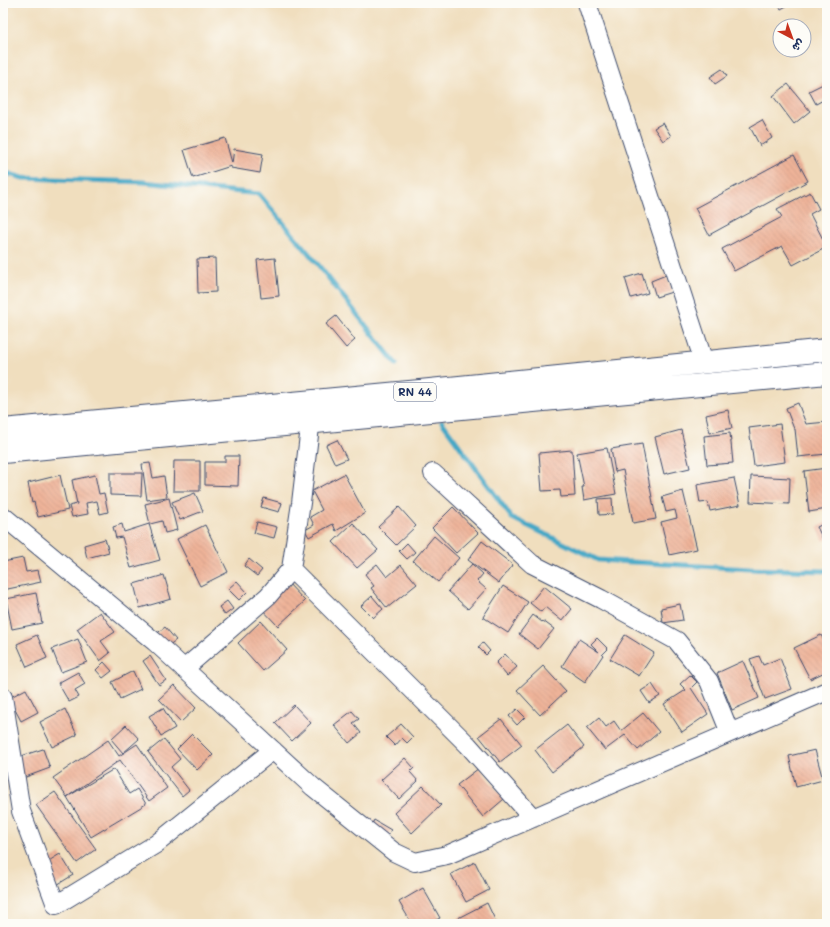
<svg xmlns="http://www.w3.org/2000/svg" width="830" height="927" font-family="Mali,'Playpen Sans Arabic',sans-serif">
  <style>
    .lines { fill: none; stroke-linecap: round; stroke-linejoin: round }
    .stream { stroke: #47a8c6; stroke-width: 5 }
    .building { fill: url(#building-back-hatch) }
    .minor-casing { stroke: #3b496c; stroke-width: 20 }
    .trunk-casing { stroke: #3b496c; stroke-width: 24 }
    .minor { stroke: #fff; stroke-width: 18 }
    .trunk { stroke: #fff; stroke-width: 22 }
    .labels { text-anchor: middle; stroke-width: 3; stroke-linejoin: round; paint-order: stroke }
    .shield { fill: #fdfcf7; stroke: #5f6c8c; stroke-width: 1 }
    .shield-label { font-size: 11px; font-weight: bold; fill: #1b2f5e }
  </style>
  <defs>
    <pattern id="building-back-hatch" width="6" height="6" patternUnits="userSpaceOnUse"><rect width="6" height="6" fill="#eeb399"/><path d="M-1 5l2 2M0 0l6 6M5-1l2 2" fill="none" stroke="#cc9a86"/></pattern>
  </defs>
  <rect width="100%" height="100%" fill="#fdfcf7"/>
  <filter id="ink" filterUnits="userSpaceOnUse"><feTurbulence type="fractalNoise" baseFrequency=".025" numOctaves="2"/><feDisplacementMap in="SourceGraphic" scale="8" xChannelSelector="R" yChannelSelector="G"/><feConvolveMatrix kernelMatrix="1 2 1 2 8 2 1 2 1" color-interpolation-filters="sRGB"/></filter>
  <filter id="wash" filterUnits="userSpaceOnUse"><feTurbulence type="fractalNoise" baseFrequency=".012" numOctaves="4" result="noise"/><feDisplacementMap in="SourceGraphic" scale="16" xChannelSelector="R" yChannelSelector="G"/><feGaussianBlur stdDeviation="0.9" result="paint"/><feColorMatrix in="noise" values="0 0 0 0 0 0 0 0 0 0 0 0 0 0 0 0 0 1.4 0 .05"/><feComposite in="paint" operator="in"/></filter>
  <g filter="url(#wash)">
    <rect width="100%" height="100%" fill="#f0debe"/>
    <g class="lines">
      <path class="stream" d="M3,172L23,178L143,182L259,194L316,262L396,364
        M442,422L512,518L598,560L750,569L827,571"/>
    </g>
    <g id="blocks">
      <path class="building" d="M777,3H792L781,9Z
        M722,69L727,76L715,84L710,77Z
        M827,82V104L825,99L816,104L809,91Z
        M788,84L810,111L794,124L773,96Z
        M762,120L772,138L760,146L750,127Z
        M663,123L671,136L663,141L654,128Z
        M225,138L232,163L234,149L263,154L260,173L231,168V166L193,178L184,150Z
        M794,155L808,181L709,235L695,208Z
        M810,192L819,209L810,214L827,247L793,265L782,246L734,271L722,249L782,217L777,209Z
        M215,258L216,292L198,293L197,259Z
        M275,258L279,296L261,298L257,260Z
        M642,273L648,293L631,298L625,278Z
        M666,275L672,292L656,297L651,281Z
        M336,316L355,340L346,348L326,324Z
        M798,403L806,424L827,422V454L798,457L795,429H794L786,408Z
        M728,410L732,428L710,433L706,415Z
        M780,424L785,462L754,466L749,428Z
        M681,430L690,468L664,474L655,437Z
        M730,433L733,463L707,465L704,436Z
        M337,440L347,459L335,464L326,445Z
        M642,444L656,519L633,523L623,470L615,472L611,449Z
        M607,448L616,494L584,500L582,487H584L577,453Z
        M572,450L575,496L561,497L560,490L542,491L539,453Z
        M225,456H239L238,486L205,485V462H225Z
        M174,461H200V491H173Z
        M150,463L153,478L164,476L167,497L147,500L142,464Z
        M827,468V509L809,512L804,471Z
        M110,473H142L141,496L110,495Z
        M344,474L365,513L336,531L333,524L309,537L305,530L314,525L310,517L322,510L312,491Z
        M60,475L68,510L38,517L34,502L32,503L28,483Z
        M95,475L99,494L104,493L108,512L100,514L97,501L86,503L88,514L72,517L69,506L77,504L72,480Z
        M751,476L790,478L789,504L750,502Z
        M734,478L740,505L710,511L708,502L700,503L697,485Z
        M683,491L697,549L669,555L661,522L677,518L675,510L666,512L662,497Z
        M195,493L203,511L180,520L172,502Z
        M169,498L177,530L165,533L162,521L150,524L145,504Z
        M264,498L282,503L279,512L261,507Z
        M612,498L613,514L599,515L598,499Z
        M399,507L416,526L396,545L378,527Z
        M453,507L478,533L456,553L432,528Z
        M257,522L277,527L274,538L254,533Z
        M827,522V539L824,541L817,527Z
        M353,523L378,550L357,568L333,542Z
        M122,524L124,532L149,524L160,560L131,568L122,537L116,538L113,527Z
        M205,525L228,572L200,586L177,539Z
        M434,536L459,558L438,582L413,561Z
        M105,539L109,552L87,558L84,545Z
        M482,541L513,565L499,583L468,560Z
        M407,543L415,552L407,559L399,551Z
        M23,558L26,572L38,570L41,582L3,590V562Z
        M249,559L262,570L257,576L244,566Z
        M377,564L387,577L401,565L417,584L387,608L371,588L374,586L365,574Z
        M472,564L483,574L477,581L486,589L468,609L448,591Z
        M164,575L171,599L140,608L134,584Z
        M237,581L247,592L239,600L228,589Z
        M286,581L305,601L278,626L259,606Z
        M503,586L528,602L508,633L483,617Z
        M544,586L572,609L562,621L545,607L541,612L530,603Z
        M36,593L42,623L12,629L6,599Z
        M372,596L383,609L373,618L361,606Z
        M227,601L233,609L225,615L219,607Z
        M680,604L683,620L663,623L661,608Z
        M100,612L115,632L101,641L110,653L100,661L77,629Z
        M533,615L542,622L543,621L554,629L538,649L519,634Z
        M261,621L287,650L263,671L238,643Z
        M165,627L176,640L164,649L154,636Z
        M37,635L47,658L27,667L17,644Z
        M625,635L654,653L639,676L610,659Z
        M821,635L827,646V671L810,679L794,648Z
        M597,638L608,649L602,655H603L585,682L562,666L579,639L599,652L591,644Z
        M78,639L87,662L61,672L52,649Z
        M483,643L490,651L486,655L478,647Z
        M505,654L517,667L507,676L496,663Z
        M150,656L166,680L159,685L143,661Z
        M759,656L763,665L780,658L792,689L765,699L750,659Z
        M743,661L759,698L732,710L717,673Z
        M104,662L112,671L103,678L96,670Z
        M543,666L566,691L540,715L517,690Z
        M133,671L141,689L120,699L112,682Z
        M78,672L85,684L75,690L79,697L69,702L58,683Z
        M690,675L697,682L691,688L708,714L682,732L664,704L686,690L680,684Z
        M652,684L660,696L649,703L641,691Z
        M174,685L196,708L181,722L159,699Z
        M26,689L38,712L21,721L9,698Z
        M294,705L311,723L292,741L275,723Z
        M163,708L175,728L161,736L149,716Z
        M65,709L77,735L52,747L40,722Z
        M517,709L525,717L517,725L509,716Z
        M352,711L359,719L353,723L361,733L349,743L334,725Z
        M643,713L659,732L638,750L625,735L605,750L587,728L599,718L606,727L614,721L621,731Z
        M501,719L522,745L500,762L479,736Z
        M401,724L413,737L407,743L402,738L395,746L386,737Z
        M126,725L139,739L123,753L111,739Z
        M567,725L584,747L552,772L535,750Z
        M192,734L213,755L197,770L177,749Z
        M164,739L180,759L171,767L189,790L182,796L148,752Z
        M108,740L119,756L137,744L167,788L149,801L120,760L67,797L53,778Z
        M43,749L50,768L23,778L15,758Z
        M815,750L823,780L796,787L789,756Z
        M405,758L414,768L410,772L418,781L399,799L381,780Z
        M479,768L504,799L483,817L457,785Z
        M114,769L129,794L137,789L146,804L91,837L67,797Z
        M423,786L441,805L412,833L394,813Z
        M55,792L96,849L77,863L36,805Z
        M374,820L391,830L385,840L369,830Z
        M60,854L73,875L55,886L47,862Z
        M475,862L489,890L466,902L451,874Z
        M423,888L440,918L429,924H412L399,902Z
        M487,903L497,924H461L458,918Z"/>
    </g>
  </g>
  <g filter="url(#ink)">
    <use href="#blocks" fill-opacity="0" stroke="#3b496c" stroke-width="1"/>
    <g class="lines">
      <g class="minor-casing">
        <path id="minor" d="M587,3L704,362
          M433,473L532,564L601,599L677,641L709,681L730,733
          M3,516L155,642L313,787L394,852L415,862L447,855L827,691
          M291,569L468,745L533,818
          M184,669L268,596L291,569L301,503L312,410
          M3,697L21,811L56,905L156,844L273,750"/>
      </g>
      <g class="trunk-casing">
        <path id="trunk" d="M3,430L420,391L827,350
          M3,452L827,373"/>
      </g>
      <use href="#minor" class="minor"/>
      <use href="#trunk" class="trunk"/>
    </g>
  </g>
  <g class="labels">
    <rect class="shield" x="394" y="383" width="42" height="18" rx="3"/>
    <g class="shield-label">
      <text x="415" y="396">RN 44</text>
    </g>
  </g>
  <rect width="830" height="927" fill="none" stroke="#fdfcf7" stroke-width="16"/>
  <g transform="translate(792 38) rotate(139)"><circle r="19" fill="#fdfcf7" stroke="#a3aaba"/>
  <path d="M0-3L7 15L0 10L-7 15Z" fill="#c8321e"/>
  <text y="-6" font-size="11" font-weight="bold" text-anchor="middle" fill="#1b2f5e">ش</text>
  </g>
</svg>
